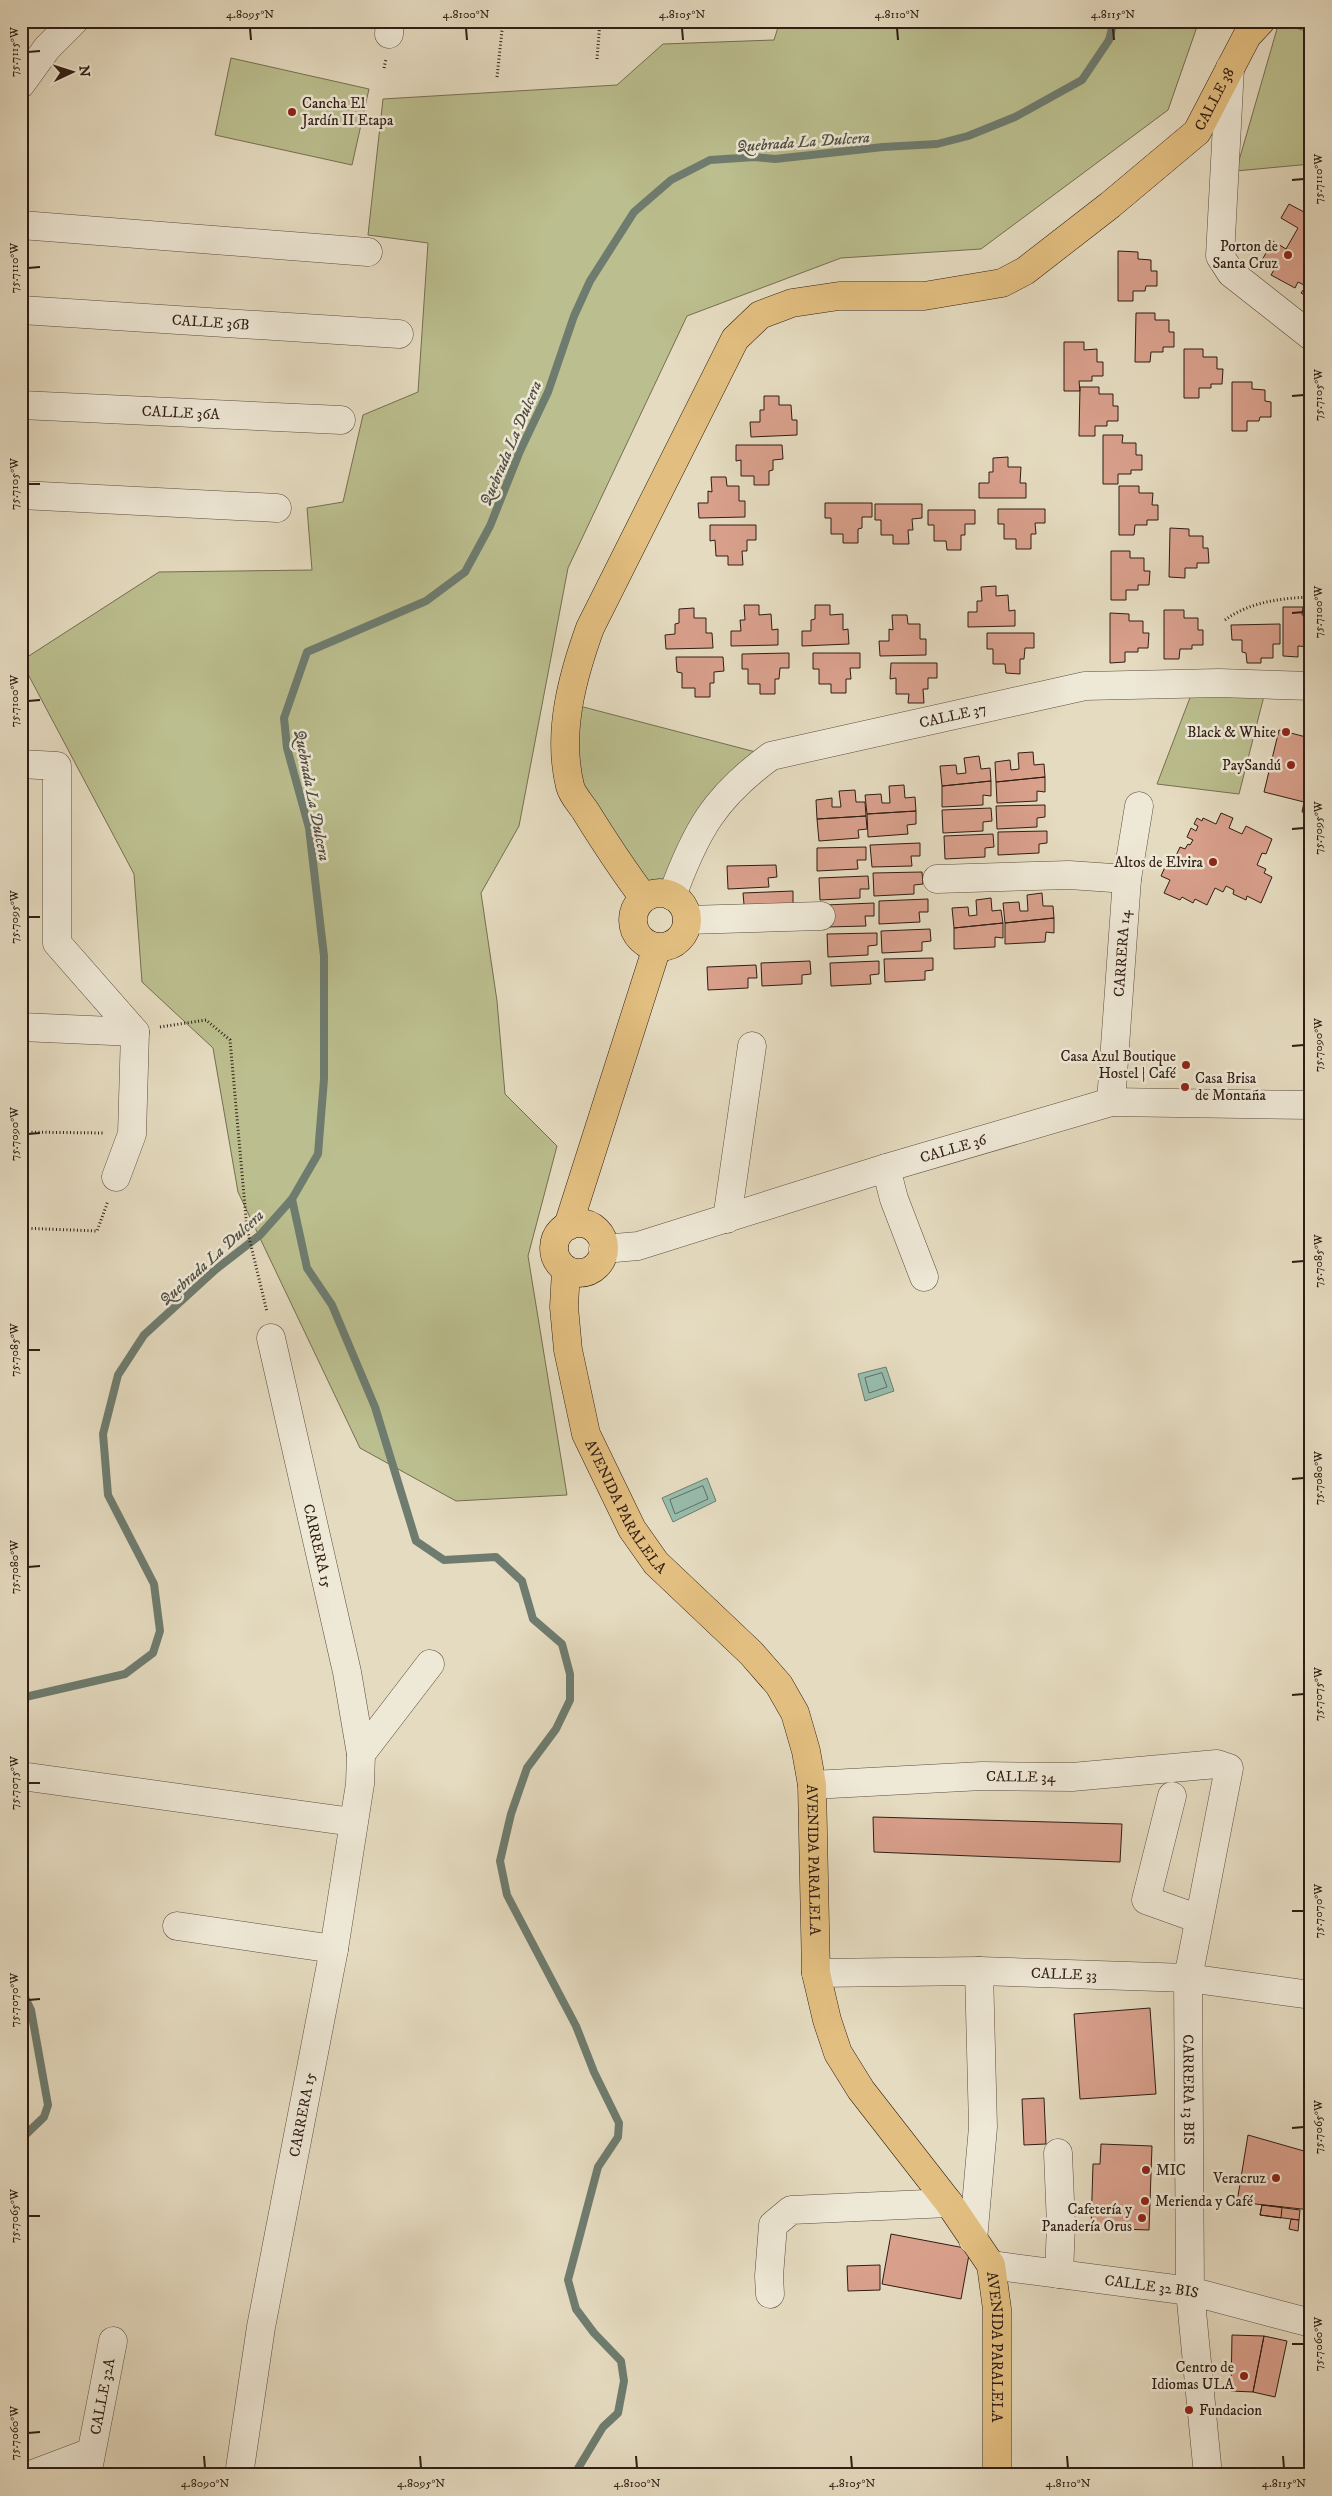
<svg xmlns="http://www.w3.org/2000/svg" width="1332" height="2496" font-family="'IM FELL DW Pica',serif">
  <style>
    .green { fill: #bbbe8e; stroke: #766e51 }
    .water { fill: #97bcac; stroke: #6e7c6f }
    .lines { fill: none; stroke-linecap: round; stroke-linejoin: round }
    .shore { stroke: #646c60; stroke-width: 1 }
    .stream { stroke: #6e7c6f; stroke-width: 8 }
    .building { fill: #d9a08c; stroke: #301d14 }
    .minor-casing { stroke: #5d4c3f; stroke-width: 29 }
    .major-casing { stroke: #301d14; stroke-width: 29 }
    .path { stroke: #301d14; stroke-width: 3; stroke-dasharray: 1 2.5; stroke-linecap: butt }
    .minor { stroke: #eee8d6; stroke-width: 28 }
    .major { stroke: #e2be80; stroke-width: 28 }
    .ticks { fill: none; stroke: #301d14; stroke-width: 2 }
    .poi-dot { fill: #8f2418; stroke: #eee8d6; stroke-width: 2 }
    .labels { text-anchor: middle; stroke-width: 5; stroke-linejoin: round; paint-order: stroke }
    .street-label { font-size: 15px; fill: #301d14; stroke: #eee8d6 }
    .poi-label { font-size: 15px; fill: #301d14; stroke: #eee8d6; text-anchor: end }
    .water-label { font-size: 16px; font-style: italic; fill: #4f4d42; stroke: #eee8d6 }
    .neatline { fill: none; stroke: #301d14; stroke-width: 2 }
    .ticks-label { font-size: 12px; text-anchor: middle; fill: #301d14 }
  </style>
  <rect width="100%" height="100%" fill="#e5dbc0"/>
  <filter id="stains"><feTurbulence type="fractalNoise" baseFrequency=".004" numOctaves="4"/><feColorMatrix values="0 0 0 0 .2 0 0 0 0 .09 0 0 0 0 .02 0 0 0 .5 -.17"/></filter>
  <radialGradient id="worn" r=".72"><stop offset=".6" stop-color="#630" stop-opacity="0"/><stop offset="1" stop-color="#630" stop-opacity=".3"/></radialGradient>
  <path class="green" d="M780,21H1199L1168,110L981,249L841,258L687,316L568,568L519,826L481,893L497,1001L505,1094L557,1146L528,1256L567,1495L456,1501L360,1448L238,1192L213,1048L142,982L134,874L21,661L159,572L312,570L307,508L343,502L363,415L418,392L428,243L368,235L383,99L617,85L663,44L774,40Z
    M1279,22L1311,33V164L1236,171Z
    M231,58L369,89L352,165L215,135Z
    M1191,695L1264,696L1239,794L1157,784Z
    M568,703L771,756L663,893H653L570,787Z"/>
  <path class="water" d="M886,1367L894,1391L865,1401L858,1374Z
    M707,1478L716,1501L673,1522L662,1498Z"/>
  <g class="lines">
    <path class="shore" d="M882,1373L887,1387L869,1393L865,1378Z
      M703,1486L708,1499L675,1514L670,1500Z"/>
    <path class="stream" d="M292,1199L307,1268L332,1305L375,1407L416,1541L444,1560L496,1557L522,1581L533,1619L562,1644L570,1674V1700L556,1729L527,1768L511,1814L500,1861L507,1895L576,2026L594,2072L619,2123L618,2137L598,2167L568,2280L576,2309L594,2333L621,2361L624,2381L618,2413L603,2427L574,2475
      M21,1698L125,1674L153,1653L160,1631L154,1584L108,1495L103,1434L118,1375L144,1335L215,1270L260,1235L292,1199L318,1154L324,1079V956L309,828L287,748L284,718L307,652L426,601L465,572L490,526L520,451L548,392L574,316L590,281L634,212L671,180L710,160L755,157L775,159L883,147L937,144L968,136L1015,117L1082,80L1109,40L1114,21
      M21,1989L31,2010L48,2105L44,2117L21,2139"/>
  </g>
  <path class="building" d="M1309,202L1311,203L1310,298L1301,293L1306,286L1298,282L1295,288L1271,275L1275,268L1262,260L1273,241L1286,249L1298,228L1281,218L1289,204L1304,212Z
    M1118,251L1138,252V259L1151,260V271H1157V286H1146L1145,291H1133V301H1118Z
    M1136,313H1155V320H1169V332H1174V347H1163V352H1151L1150,362H1135Z
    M1064,342H1084V350L1097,349V362H1103V376H1092V381H1079L1080,391H1064Z
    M1184,349H1203V357H1217V369H1223L1222,384H1211V388H1199V398H1184Z
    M1232,382H1252V389L1265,390V401L1271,402V417H1260L1259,421H1247V431H1232Z
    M1080,387H1099V394H1113V406H1118V421H1107V426H1095V436H1079Z
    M764,396H779V405H791L792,420H797V435L751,437L750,422H760V410H764Z
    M1103,435H1123L1122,443H1136V455H1142V470H1131V474H1118V484H1103Z
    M736,445H782L783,459L773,460V470L769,471V485H754V476H741V460L736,461Z
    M1008,457V467H1021L1020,483H1026V498H979V483H989V472H993V458Z
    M711,477H726L727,486H739V501H745V517L699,518L698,503H708V491L712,492Z
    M1119,486H1139V493H1153L1152,505H1158V520H1147V525H1135L1134,535H1119Z
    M825,503H872V517H862V528L858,529V543H843V534H831V518H825Z
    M875,504H922V518L912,519L913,530H908L909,544H893V535H881V520H875Z
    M998,509H1045V523H1035L1036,534H1031V549H1016V539H1004V524H998Z
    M928,510H975V524H965V535H961V550H947L946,541H934V525H928Z
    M710,525H756V540H747V551H742L743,565H728V556H716L715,540L710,541Z
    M1170,528L1189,529V536H1203V548H1208L1209,563H1197V568H1185V578L1169,577Z
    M1111,551H1130V558H1144V571H1150L1149,585H1138V590H1126V600H1111Z
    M996,586V596L1008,595L1009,611L1015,610V626L968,627V612H977V601H982L981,587Z
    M744,605H759V615L771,614L772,630L778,629V645L731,646V631H741L740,620H745Z
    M815,605H830V615L843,614V630L848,629L849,644L802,646V631H811V620L815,619Z
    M1283,607H1303L1302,615H1311V647L1298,646V657L1283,656Z
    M694,608V618H706V633H712L713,648L666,649L665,635L675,634V624L679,623V609Z
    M1164,610H1184V618H1198V630H1203V645H1192V649H1180L1179,659H1164Z
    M1110,613L1129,614V621H1143V633H1149L1148,648H1138V652H1125V662L1110,663Z
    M892,615H907L908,624H920V639H926V655L880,656L879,641H889V629L893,630Z
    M1280,624V644H1273V658H1261V663H1247L1246,653L1242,652V640H1232L1231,625Z
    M987,633H1034V648H1025L1024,659H1020V674L1006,673L1005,664H993V649H987Z
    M789,653V668H780L779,679H775V694H760V684H748V669H742V654Z
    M813,653H860V668H850L851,679H846V693H831V684H819V669H813Z
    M676,657H723L724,671L714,672V683H710V697H695V688H682V673L677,672Z
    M891,663H937V678H928V689H923L924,703H908L909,694H896V678L890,679Z
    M1279,730L1310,738L1311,733V814L1302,812L1304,802L1264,792Z
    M1033,752L1034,765L1044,764L1045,777L996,782L995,762L1010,760L1011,770L1019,769L1018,753Z
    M979,756L981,769L990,768L991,781L942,786L940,766L956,765L957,774L966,773L964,758Z
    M1045,777V792L1037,791V801L997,803L996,782Z
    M991,781V796L983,795V805L942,807V786Z
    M904,785L905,798L915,797L916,811L867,814L865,795L881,794L882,803H890L889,786Z
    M855,790L856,802H865L866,816L817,819L816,800L832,798V807H841L839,791Z
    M1045,805V817L1037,818V827L997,829L996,806Z
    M991,808L992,821L983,822V831L943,833L942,810Z
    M916,811V824L907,825L908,834L868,837L867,814Z
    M1221,813L1233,818L1229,828L1242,834L1246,826L1272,839L1266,854L1262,853L1257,865L1266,869L1264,873L1272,877L1261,903L1247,896L1246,900L1233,894L1234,890L1226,886L1223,892L1215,888L1207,905L1195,899L1193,903L1182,897L1180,900L1164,893L1170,880L1161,876L1170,856L1175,858L1180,847L1185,849L1188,844L1190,845L1193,840L1187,837L1191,828L1196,831L1198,826L1194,824L1197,818L1202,821L1203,818L1216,824Z
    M866,816L867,829L858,830L859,838L819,841L817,819Z
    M1047,831V843L1039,844V853L998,855V832Z
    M993,834L994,847L985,848V857L945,859L944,836Z
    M920,843V856H911L912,866L872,867L870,845Z
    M866,847V860H857L858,869L817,871V848Z
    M776,865L777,877L768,878L769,887L728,889L727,866Z
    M922,872L923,884L914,885V894L874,896L873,873Z
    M868,876L869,889H860V898L820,900L819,878Z
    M793,891V904L745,916L743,893Z
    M1042,893L1043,906H1053L1054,918L1005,923L1003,903L1019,902L1020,911H1028L1027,895Z
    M991,898L992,911L1001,910L1003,923L954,928L952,908L968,907L969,916L977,915L976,900Z
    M928,899V912H919L920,922L879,924V901Z
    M874,903V916H865L866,926L826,927L825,905Z
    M1054,918V933L1046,932L1045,942L1005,944V923Z
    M1003,923V938L995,937V947L954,949V928Z
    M930,929L931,941L922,942V951L882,953L881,931Z
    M877,933V945L868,946V955L828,957L827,934Z
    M933,958V970L925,971V980L885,982L884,959Z
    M810,961L811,974L802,975V984L762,986L761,963Z
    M879,961V974L870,975L871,984L831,986L830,963Z
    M756,965L757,978H748V988L708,990L707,967Z
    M873,1817L1122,1824L1120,1862L874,1852Z
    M1150,2008L1156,2094L1080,2099L1074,2014Z
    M1044,2098L1046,2144L1024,2145L1022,2099Z
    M1248,2135L1311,2153V2210L1237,2202Z
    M1101,2144L1152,2146L1149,2230L1091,2228L1093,2164H1100Z
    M1262,2205L1300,2210L1299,2220L1260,2215Z
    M1262,2205L1282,2207L1281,2218L1260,2215Z
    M1291,2219L1299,2220L1298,2231L1289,2229Z
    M891,2234L970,2249L961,2299L882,2284Z
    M880,2265V2290L848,2291L847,2266Z
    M1232,2335L1264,2336L1253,2392L1231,2391Z
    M1264,2336L1287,2341L1275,2397L1253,2392Z"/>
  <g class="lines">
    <g class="minor-casing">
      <g id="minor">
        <path d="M389,34L390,21"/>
        <path d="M1230,68L1220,256L1231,273L1311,336"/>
        <path d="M21,84L47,48L74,21"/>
        <path d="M21,225L368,252"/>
        <path id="s1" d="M21,310L399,334"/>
        <path id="s2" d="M21,405L341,420"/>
        <path d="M21,495L277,508"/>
        <path d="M21,764L57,766V943L135,1032L132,1134L116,1177"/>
        <path d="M937,879L1069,875L1127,879"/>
        <path id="s3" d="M672,896C696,830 715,797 771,756L1085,686L1219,683L1311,686"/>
        <path d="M687,920L821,916"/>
        <path d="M21,1027L135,1032"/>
        <path id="s4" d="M1111,1102L1127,879L1139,806"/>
        <path d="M886,1168L894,1199L924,1277"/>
        <path d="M727,1219L752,1046"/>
        <path id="s5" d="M603,1249L638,1246L886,1168L1111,1102L1311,1105"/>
        <path d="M361,1754L430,1664"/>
        <path d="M21,1776L353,1822"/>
        <path id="s6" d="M812,1785L982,1776L1072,1777L1217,1764L1229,1768L1188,1978L1190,2291L1208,2475"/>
        <path d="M1172,1796L1146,1900L1199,1919"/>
        <path d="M177,1926L334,1949"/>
        <path id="s7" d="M816,1973L979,1971L1188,1978L1311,1995"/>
        <path d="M1058,2153L1061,2225L1059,2274"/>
        <path d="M973,2240L983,2127L979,1971"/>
        <path id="s8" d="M991,2265L1190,2291L1311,2323"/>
        <path d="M770,2294L769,2276L773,2225L791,2210L949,2203"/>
        <path d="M30,2475L91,2452"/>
        <path id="s9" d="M87,2475L113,2341"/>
        <path id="s10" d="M239,2475L261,2327L334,1949L360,1784L361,1754L347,1672L271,1338"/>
      </g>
    </g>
    <g class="major-casing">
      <g id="major">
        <circle cx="660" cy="920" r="27"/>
        <path id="s11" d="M644,898C623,870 604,841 586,812C581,804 572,795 570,786C557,733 572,678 590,628L735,339L760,315L792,303L839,296H924L1002,283L1025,271L1110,205L1197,132L1247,36L1261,21"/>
        <circle cx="579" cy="1248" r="25"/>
        <path d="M568,1226L657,947"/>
        <path id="s12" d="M566,1270L564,1307L568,1350L586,1434L632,1529L656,1563L751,1653L779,1685L795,1713L806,1751L812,1785L816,1973L827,2020L838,2053L861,2090L949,2203L991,2265L997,2309V2475"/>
      </g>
    </g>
    <path class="path" d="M597,59L600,21
      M384,68L386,59
      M497,77L503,21
      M1225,620C1249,602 1282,598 1311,597
      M160,1027L206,1020L230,1040L247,1229L267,1312
      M21,1132L104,1133
      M21,1228L97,1231L108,1201"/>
    <use href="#minor" class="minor"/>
    <use href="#major" class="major"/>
  </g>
  <path class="ticks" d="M250,28L251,40M466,28L467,40M682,28L683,40M897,28L898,40M1113,28L1114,40M28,52L40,51M1292,180L1304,179M28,268L40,267M1292,396L1304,395M28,484H40M1292,613L1304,612M28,701L40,700M1292,829L1304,828M28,917H40M1292,1046L1304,1045M28,1134L40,1133M1292,1262L1304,1261M28,1350H40M1292,1479L1304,1478M28,1567L40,1566M1292,1695L1304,1694M28,1783H40M1292,1911H1304M28,2000L40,1999M1292,2128L1304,2127M28,2216H40M1292,2344H1304M28,2433L40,2432M204,2456L205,2468M420,2456L421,2468M636,2456L637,2468M851,2456L852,2468M1067,2456L1068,2468M1283,2456L1284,2468"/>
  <g class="poi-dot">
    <circle cx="292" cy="112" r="5"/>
    <circle cx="1288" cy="255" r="5"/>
    <circle cx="1286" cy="732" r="5"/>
    <circle cx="1291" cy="765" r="5"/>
    <circle cx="1213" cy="862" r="5"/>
    <circle cx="1186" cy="1065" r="5"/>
    <circle cx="1185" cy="1087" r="5"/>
    <circle cx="1146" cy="2170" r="5"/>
    <circle cx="1276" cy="2178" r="5"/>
    <circle cx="1145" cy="2201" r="5"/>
    <circle cx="1142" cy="2218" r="5"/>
    <circle cx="1244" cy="2376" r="5"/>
    <circle cx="1189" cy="2410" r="5"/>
  </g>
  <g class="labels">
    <g class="street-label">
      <text dy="5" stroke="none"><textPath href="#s11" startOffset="1184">CALLE 38</textPath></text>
      <text dy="5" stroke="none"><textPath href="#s1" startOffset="190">CALLE 36B</textPath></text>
      <text dy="5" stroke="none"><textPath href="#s2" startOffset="160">CALLE 36A</textPath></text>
      <text dy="5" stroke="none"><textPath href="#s3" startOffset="361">CALLE 37</textPath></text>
      <text dy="5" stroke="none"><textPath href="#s4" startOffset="149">CARRERA 14</textPath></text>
      <text dy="5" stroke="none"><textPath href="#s5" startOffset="365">CALLE 36</textPath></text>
      <text dy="5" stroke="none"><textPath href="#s12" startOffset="249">AVENIDA PARALELA</textPath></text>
      <text transform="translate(318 1546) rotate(77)" y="5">CARRERA 15</text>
      <text dy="5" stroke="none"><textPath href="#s6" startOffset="209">CALLE 34</textPath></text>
      <text dy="5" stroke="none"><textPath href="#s12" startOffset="668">AVENIDA PARALELA</textPath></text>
      <text dy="5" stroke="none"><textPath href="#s7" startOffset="248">CALLE 33</textPath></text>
      <text dy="5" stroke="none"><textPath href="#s6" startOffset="744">CARRERA 13 BIS</textPath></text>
      <text dy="5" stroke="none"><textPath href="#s10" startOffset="366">CARRERA 15</textPath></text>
      <text dy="5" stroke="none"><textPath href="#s8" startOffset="162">CALLE 32 BIS</textPath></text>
      <text dy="5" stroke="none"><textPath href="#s12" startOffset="1208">AVENIDA PARALELA</textPath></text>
      <text dy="5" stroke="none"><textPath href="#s9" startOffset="80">CALLE 32A</textPath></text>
    </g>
    <g class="poi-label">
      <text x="302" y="108" text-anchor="start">Cancha El<tspan x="302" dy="17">Jardín II Etapa</tspan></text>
      <text x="1278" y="251">Porton de<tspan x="1278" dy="17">Santa Cruz</tspan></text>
      <text x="1276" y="737">Black &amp; White</text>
      <text x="1281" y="770">PaySandú</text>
      <text x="1203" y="867">Altos de Elvira</text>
      <text x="1176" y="1061">Casa Azul Boutique<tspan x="1176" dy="17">Hostel | Café</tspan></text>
      <text x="1195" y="1083" text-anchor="start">Casa Brisa<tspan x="1195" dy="17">de Montaña</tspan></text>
      <text x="1156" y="2175" text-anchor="start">MIC</text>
      <text x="1266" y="2183">Veracruz</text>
      <text x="1155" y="2206" text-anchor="start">Merienda y Café</text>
      <text x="1132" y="2214">Cafetería y<tspan x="1132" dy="17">Panadería Orus</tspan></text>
      <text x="1234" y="2372">Centro de<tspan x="1234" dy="17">Idiomas ULA</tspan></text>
      <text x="1199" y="2415" text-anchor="start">Fundacion</text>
    </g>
    <g class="water-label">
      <text transform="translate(803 141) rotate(-4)" y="6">Quebrada La Dulcera</text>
      <text transform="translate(510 443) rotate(-67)" y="6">Quebrada La Dulcera</text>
      <text transform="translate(313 795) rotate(79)" y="6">Quebrada La Dulcera</text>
      <text transform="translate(211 1257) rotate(-42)" y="6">Quebrada La Dulcera</text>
    </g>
  </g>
  <rect width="1332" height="2496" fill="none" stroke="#e5dbc0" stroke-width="55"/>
  <g transform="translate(72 72) rotate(86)" stroke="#eee8d6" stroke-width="4" paint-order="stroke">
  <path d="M0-4L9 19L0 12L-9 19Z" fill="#301d14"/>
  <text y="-8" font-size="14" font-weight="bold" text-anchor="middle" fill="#301d14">N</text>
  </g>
  <rect x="28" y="28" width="1276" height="2440" class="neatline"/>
  <g class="ticks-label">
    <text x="250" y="18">4.8095°N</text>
    <text x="466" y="18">4.8100°N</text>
    <text x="682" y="18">4.8105°N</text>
    <text x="897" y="18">4.8110°N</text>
    <text x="1113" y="18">4.8115°N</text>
    <text transform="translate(14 52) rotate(-90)" y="4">75.7115°W</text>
    <text transform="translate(1318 179) rotate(-90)" y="4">75.7110°W</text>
    <text transform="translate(14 268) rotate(-90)" y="4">75.7110°W</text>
    <text transform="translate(1318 395) rotate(-90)" y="4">75.7105°W</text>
    <text transform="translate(14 484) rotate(-90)" y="4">75.7105°W</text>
    <text transform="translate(1318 612) rotate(-90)" y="4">75.7100°W</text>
    <text transform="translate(14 701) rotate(-90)" y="4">75.7100°W</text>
    <text transform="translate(1318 828) rotate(-90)" y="4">75.7095°W</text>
    <text transform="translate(14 917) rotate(-90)" y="4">75.7095°W</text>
    <text transform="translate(1318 1045) rotate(-90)" y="4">75.7090°W</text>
    <text transform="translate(14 1134) rotate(-90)" y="4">75.7090°W</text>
    <text transform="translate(1318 1261) rotate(-90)" y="4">75.7085°W</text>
    <text transform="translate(14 1350) rotate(-90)" y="4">75.7085°W</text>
    <text transform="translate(1318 1478) rotate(-90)" y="4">75.7080°W</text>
    <text transform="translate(14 1567) rotate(-90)" y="4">75.7080°W</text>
    <text transform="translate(1318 1694) rotate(-90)" y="4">75.7075°W</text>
    <text transform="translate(14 1783) rotate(-90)" y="4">75.7075°W</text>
    <text transform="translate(1318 1911) rotate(-90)" y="4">75.7070°W</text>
    <text transform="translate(14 2000) rotate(-90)" y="4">75.7070°W</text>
    <text transform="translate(1318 2127) rotate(-90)" y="4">75.7065°W</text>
    <text transform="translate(14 2216) rotate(-90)" y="4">75.7065°W</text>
    <text transform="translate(1318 2344) rotate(-90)" y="4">75.7060°W</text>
    <text transform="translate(14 2433) rotate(-90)" y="4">75.7060°W</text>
    <text x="205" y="2487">4.8090°N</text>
    <text x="421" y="2487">4.8095°N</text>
    <text x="637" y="2487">4.8100°N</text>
    <text x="852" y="2487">4.8105°N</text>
    <text x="1068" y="2487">4.8110°N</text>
    <text x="1284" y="2487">4.8115°N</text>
  </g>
  <rect width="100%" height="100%" filter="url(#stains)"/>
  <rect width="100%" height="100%" fill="url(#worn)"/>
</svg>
